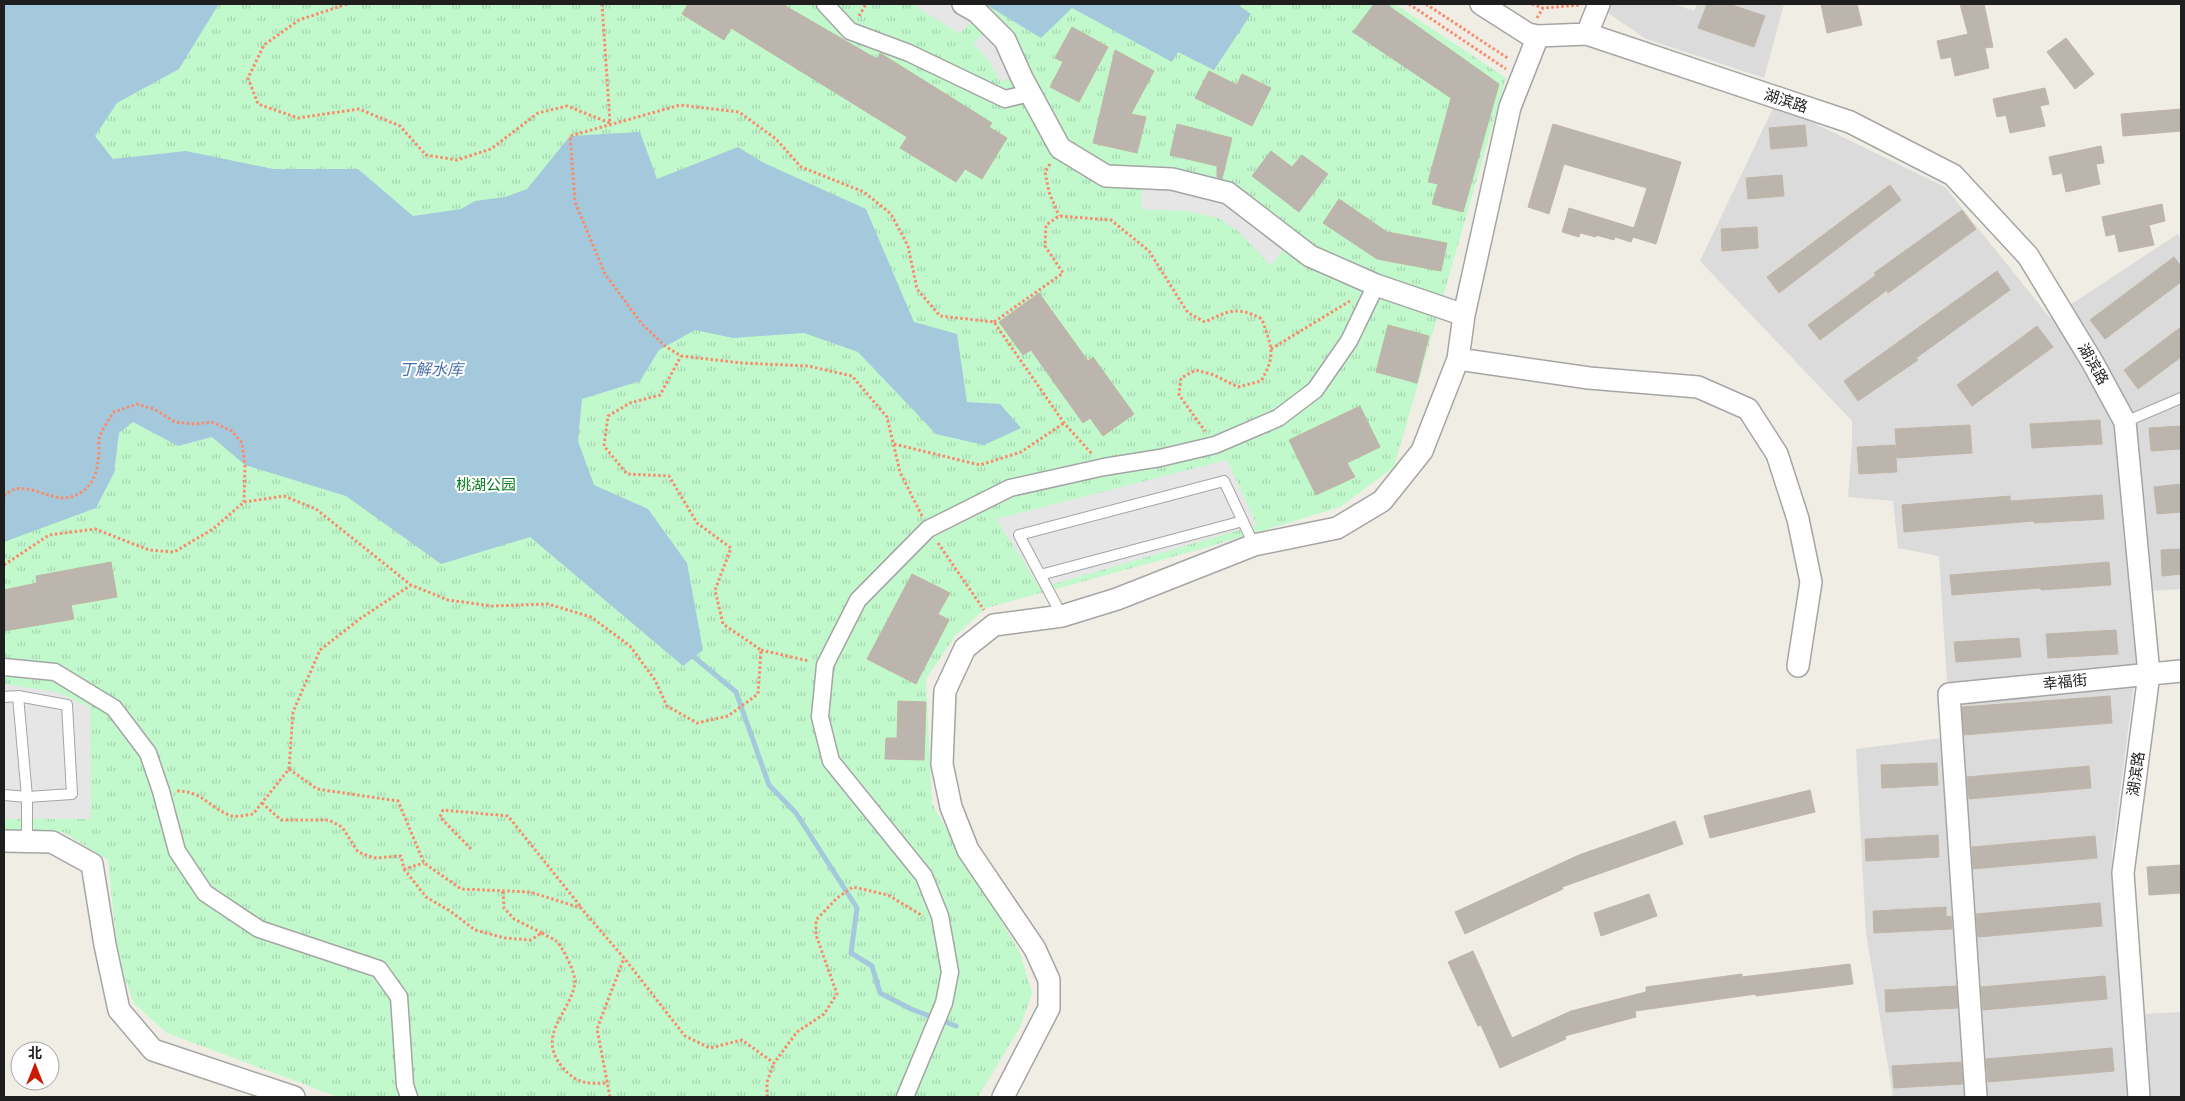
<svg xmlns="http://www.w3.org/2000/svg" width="2185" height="1101" font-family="'Alegreya Sans','Noto Sans SC',sans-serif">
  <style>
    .residential { fill: #dcdbdb }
    .park { fill: url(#park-tufts) }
    .parking { fill: #e6e6e6 }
    .water { fill: #a5c9dc }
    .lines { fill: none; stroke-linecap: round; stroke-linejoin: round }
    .stream { stroke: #a5c9dc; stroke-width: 5 }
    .building { fill: #bcb5ad; stroke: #c0b5a7 }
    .service-casing { stroke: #a5a5a5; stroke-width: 12 }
    .pedestrian-casing { stroke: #a5a5a5; stroke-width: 19 }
    .minor-casing { stroke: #a5a5a5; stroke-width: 24 }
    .path { stroke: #f98b6c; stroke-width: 3; stroke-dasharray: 2.5 2.5; stroke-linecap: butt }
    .service { stroke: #fff; stroke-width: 10 }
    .pedestrian { stroke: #fff; stroke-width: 16 }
    .minor { stroke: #fff; stroke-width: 21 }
    .labels { text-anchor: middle; stroke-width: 4; stroke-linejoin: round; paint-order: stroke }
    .street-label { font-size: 15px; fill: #1e1e1e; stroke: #fff }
    .park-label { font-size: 15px; fill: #0c7c23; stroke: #fff }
    .water-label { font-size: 16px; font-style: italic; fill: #4b70ad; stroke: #fff }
  </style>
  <defs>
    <pattern id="park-tufts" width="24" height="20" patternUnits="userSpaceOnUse" patternTransform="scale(1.25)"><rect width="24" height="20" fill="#c1f9cc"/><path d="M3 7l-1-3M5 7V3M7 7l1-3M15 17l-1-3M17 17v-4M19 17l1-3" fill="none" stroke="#a5d5af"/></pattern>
  </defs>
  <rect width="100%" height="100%" fill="#efede4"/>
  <path class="residential" d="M1595,4H1674L1694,11L1697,4H1784L1764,78L1646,39Z
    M1775,104L1945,187L2050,318L2178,234L2181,239V589L2134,592L2136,669L1947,683L1939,556L1898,548L1893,501L1848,497L1852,444V421L1700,261Z
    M2134,685L2112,852L2121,1015L2181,1012V1097H1893L1866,933L1856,749L1942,738L1939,700Z"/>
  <path class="park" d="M4,4H1395L1506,78L1394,467L1340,507L1201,549L986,608L955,636L926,679L932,804L1020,953L1032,993L1020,1027L978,1097H338L167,1033L134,1004L118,959L108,860L63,832L4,830Z"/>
  <path class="parking" d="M912,4H950L973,20L960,34Z
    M986,31L1003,51L1013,75L1001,83L989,61L973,43Z
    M1141,187L1193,189L1219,196L1285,246L1271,266L1238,231L1218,218L1186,211L1142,209Z
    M1227,460L1257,525L1040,588L996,519Z
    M4,684L57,692L90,707L91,819H4Z"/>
  <path class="water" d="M4,4H221L217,7L179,69L117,103L95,136L113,159L186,151L273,169H358L413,216L461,209L475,201L505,197L527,189L570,136L640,132L657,179L738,147L764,163L866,209L914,322L957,334L967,402L1000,404L1021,428L984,445L936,434L858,352L804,333L733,338L695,330L659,350L640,381L582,399L578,441L594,485L648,509L687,563L703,650L683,666L530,537L441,564L346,496L245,465L212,437L178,446L133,422L119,433L114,473L96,508L4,542Z
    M985,4H1237L1251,14L1214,70L1178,52L1172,62L1072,8L1041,38Z"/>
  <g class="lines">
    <path class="stream" d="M694,657L736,692L769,785L796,813L857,908L851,953L872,966L880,993L911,1009L956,1026"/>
  </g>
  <path class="building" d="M688,4H782L877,59L880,53L992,123L989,127L1007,138L982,179L965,169L956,182L900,148L907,137L731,28L724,40L682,14Z
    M1374,4H1386L1499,84L1463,212L1432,204L1438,184L1428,182L1451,98L1353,32Z
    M1707,4H1729L1765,16L1754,47L1698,28Z
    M1821,4H1857L1862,25L1827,33Z
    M1960,4H1984L1993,47L1985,48L1989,68L1955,76L1951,57L1941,59L1937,41L1968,34Z
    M1072,27L1108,47L1079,102L1050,87L1063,62L1055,58Z
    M2066,38L2094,74L2075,89L2047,52Z
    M1115,50L1154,71L1131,114L1146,117L1137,153L1093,143Z
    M1209,71L1237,85L1242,74L1271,88L1252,126L1195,98Z
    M2045,88L2049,104L2040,106L2045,126L2010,133L2006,115L1997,117L1993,99Z
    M2181,109V131L2123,136L2121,114Z
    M1177,124L1232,138L1222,179L1217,177V166L1170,155Z
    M1553,124L1681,162L1656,244L1633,237L1631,242L1615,237L1614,240L1596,235V237L1580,233L1579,237L1562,232L1569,208L1634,228L1647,188L1564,164L1549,214L1528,207Z
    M1805,125L1807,146L1771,149L1769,128Z
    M2101,146L2104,163L2096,164L2100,184L2066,192L2062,173L2053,175L2049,157Z
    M1271,151L1292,167L1302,155L1328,174L1299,212L1252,176Z
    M1782,175L1784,196L1748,199L1746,178Z
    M1890,185L1901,200L1779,293L1767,277Z
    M1339,199L1387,232L1447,243L1441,271L1377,259L1323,223Z
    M2162,204L2165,221L2149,225L2154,245L2119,252L2115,234L2106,236L2102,217Z
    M1962,210L1976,229L1888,293L1887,290L1820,340L1808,325L1876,275L1874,273Z
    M1757,227L1758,248L1722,251L1721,229Z
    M2174,257L2181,266V282L2105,339L2090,320Z
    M1997,271L2010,290L1916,358L1918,360L1858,401L1844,381Z
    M1039,293L1088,361L1093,357L1134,414L1103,436L1090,418L1083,423L1031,350L1023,355L999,322Z
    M1388,325L1429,336L1417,383L1376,372Z
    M2037,326L2053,347L1972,406L1957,385Z
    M2181,327V357L2138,389L2124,370Z
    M1360,406L1380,447L1347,463L1355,477L1316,495L1289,440Z
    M2100,420L2102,444L2032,448L2030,424Z
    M1970,425L1972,453L1897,458L1895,429Z
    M2181,426V449L2151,451L2149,428Z
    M1895,445L1897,472L1859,474L1857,447Z
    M2181,484V512L2157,514L2154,487Z
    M2102,495L2104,519L2034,523V521L1904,532L1902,505L2010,496V501Z
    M2181,549V574L2162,576L2161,550Z
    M111,562L117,597L71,605L74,619L4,631V590L37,583L36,576Z
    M2109,562L2111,585L2041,590V588L1952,595L1950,575Z
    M912,574L950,593L938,614L949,620L916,684L867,659Z
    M2116,630L2118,654L2048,658L2046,634Z
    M2019,638L2021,657L1956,662L1954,642Z
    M2110,696L2112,723L1964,735L1962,707Z
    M898,701L926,702L924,760L885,759L886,738H897Z
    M1937,763L1938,785L1882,788L1881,765Z
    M2089,766L2091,788L1969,799L1967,777Z
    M1810,790L1815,812L1710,838L1704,816Z
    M1675,821L1683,844L1562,887L1563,889L1465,934L1455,912L1579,855Z
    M1938,835L1939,857L1866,861L1865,839Z
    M2095,836L2097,858L1973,869L1972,847Z
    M2181,865V893L2149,895L2147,867Z
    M1649,894L1657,916L1601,936L1594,913Z
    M2100,903L2102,926L1978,937L1976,914Z
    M1946,907V917L1951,916L1952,929L1874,933L1873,911Z
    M1473,951L1512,1038L1571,1011L1646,992V987L1742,974V977L1850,964L1853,984L1756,996V994L1635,1011L1636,1017L1565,1036L1566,1039L1500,1068L1481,1025L1478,1026L1448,962Z
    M2105,976L2107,999L1983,1010L1981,987Z
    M1956,986L1958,1008L1886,1012L1885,990Z
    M2112,1048L2114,1071L1988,1082L1986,1059Z
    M1961,1062L1963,1084L1894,1088L1892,1066Z"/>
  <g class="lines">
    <g class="service-casing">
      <path id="service" d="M2125,422L2181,398
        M1040,575L1243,521
        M1062,616L1019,535L1224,481L1254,545
        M18,696L27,797V841
        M4,697L18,696L67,705L72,794L27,797L4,795"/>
    </g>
    <g class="pedestrian-casing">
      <path id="pedestrian" d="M825,4L850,31L909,53L1005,99L1030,93
        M4,667L55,672L114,708L148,753L161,791L177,851L205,893L259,929L379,969L399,997L405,1085L409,1097
        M905,1097L944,1003L950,972L940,916L924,876L831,761L820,717L825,665L858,600L928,529L1010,488L1104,467L1160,458L1215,445L1278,418L1315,390L1349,341L1376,285"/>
    </g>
    <g class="minor-casing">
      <path id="minor" d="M963,4L977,12L1005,40L1022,78L1060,148L1106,176L1172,179L1228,193L1310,256L1376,285L1464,315
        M1481,4L1528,34L1538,36L1587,34L1850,122L1953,175L2028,256L2093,363L2125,422L2149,674L2123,873L2139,1097
        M1587,34L1599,4
        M1458,359L1589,378L1698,387L1748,409L1777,454L1798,519L1811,582L1798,666
        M4,841L52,842L92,864L105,945L119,1010L153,1050L294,1097
        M1003,1097L1049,1008V980L1035,949L968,850L951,807L942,764L945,691L965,648L994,625L1062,616L1117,599L1254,545L1337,528L1382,501L1422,451L1458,359L1464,315L1510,107L1538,36
        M1976,1097L1949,694L2181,671"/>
    </g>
    <path class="path" d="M347,4L299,20L264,45L248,78L258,104L298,118L359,109L400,126L426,155L457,160L491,149L538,113L567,106L610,123
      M602,4L610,123
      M1409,4L1506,69
      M1426,4L1509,59
      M1532,4L1543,8
      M859,16L866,4
      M1537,18L1543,8L1580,5
      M1050,164L1045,172L1049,192L1059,216
      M994,322L1063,273L1045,246L1046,225L1059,216L1111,220L1149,251L1188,313L1205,322C1230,310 1237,306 1262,319C1271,347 1277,354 1261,381L1238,387L1214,375L1196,370L1181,378L1179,395L1205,431
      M1271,349L1350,301
      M894,444L980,465L1021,452L1064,423
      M4,496C23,476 49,503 71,497C93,490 98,472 99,451C99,446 98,440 100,436C103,428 109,419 114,412L137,404L154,409L175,422L195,424L212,422L232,431L242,443L245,465L244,502
      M922,516L900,472L887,417L852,376L808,366L742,363L681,356L665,346L642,324L605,274L575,202L570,136L680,105L739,112L776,139L801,167L864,192L891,214L908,246L917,289L940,316L994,322L1064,423L1092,454
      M938,543L984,610
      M4,565L49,535L95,529L149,550L174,552L213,529L244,502L284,496L316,509L411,585L448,600L492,606L548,604L591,617L630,646L655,680L667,706L697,723L728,716L758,694L761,650L723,624L715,590L731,548L697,523L669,476L627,474L604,446L608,416L630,403L660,395L681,356
      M761,650L809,661
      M289,769L317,789L398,801L424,863L461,889L530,892L581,908L624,958L685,1036L710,1048L742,1040L774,1063L797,1032L824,1014L837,994L816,935V920L837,898L853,887L888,895L923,916
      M177,791C202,791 209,807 229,815C235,818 246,815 253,814L289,769L293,712L320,650L361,618L411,585
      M262,803L281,820H329L342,827L358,852L374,858L401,856L404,869L424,863
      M471,849L440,817L443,810L508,816L581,907
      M404,869L426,897L450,911L475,930L505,938L530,940L542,933L514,919L504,908L503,891
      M542,933C546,936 552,938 556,941C563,947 576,974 575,983C570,1014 535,1035 563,1068C577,1084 587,1084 608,1083
      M610,1097L597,1029L624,958
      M767,1097V1082L774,1063"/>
    <use href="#service" class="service"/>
    <use href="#pedestrian" class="pedestrian"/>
    <use href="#minor" class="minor"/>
  </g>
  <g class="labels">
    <g class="street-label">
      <text transform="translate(1786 101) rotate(18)" y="5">湖滨路</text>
      <text transform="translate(2093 364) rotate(60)" y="5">湖滨路</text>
      <text transform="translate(2065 682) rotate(-6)" y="5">幸福街</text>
      <text transform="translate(2136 774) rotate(-82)" y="5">湖滨路</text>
    </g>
    <g class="park-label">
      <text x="486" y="490">桃湖公园</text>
    </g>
    <g class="water-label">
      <text x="431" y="375">丁解水库</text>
    </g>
  </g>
  <rect width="2185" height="1101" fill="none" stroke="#1e1e1e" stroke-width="10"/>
  <g transform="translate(35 1066)"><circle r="24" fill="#ffffff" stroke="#a5a5a5"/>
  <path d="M0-4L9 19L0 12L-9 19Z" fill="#ca1a02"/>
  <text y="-8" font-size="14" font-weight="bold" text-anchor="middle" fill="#1e1e1e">北</text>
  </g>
</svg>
